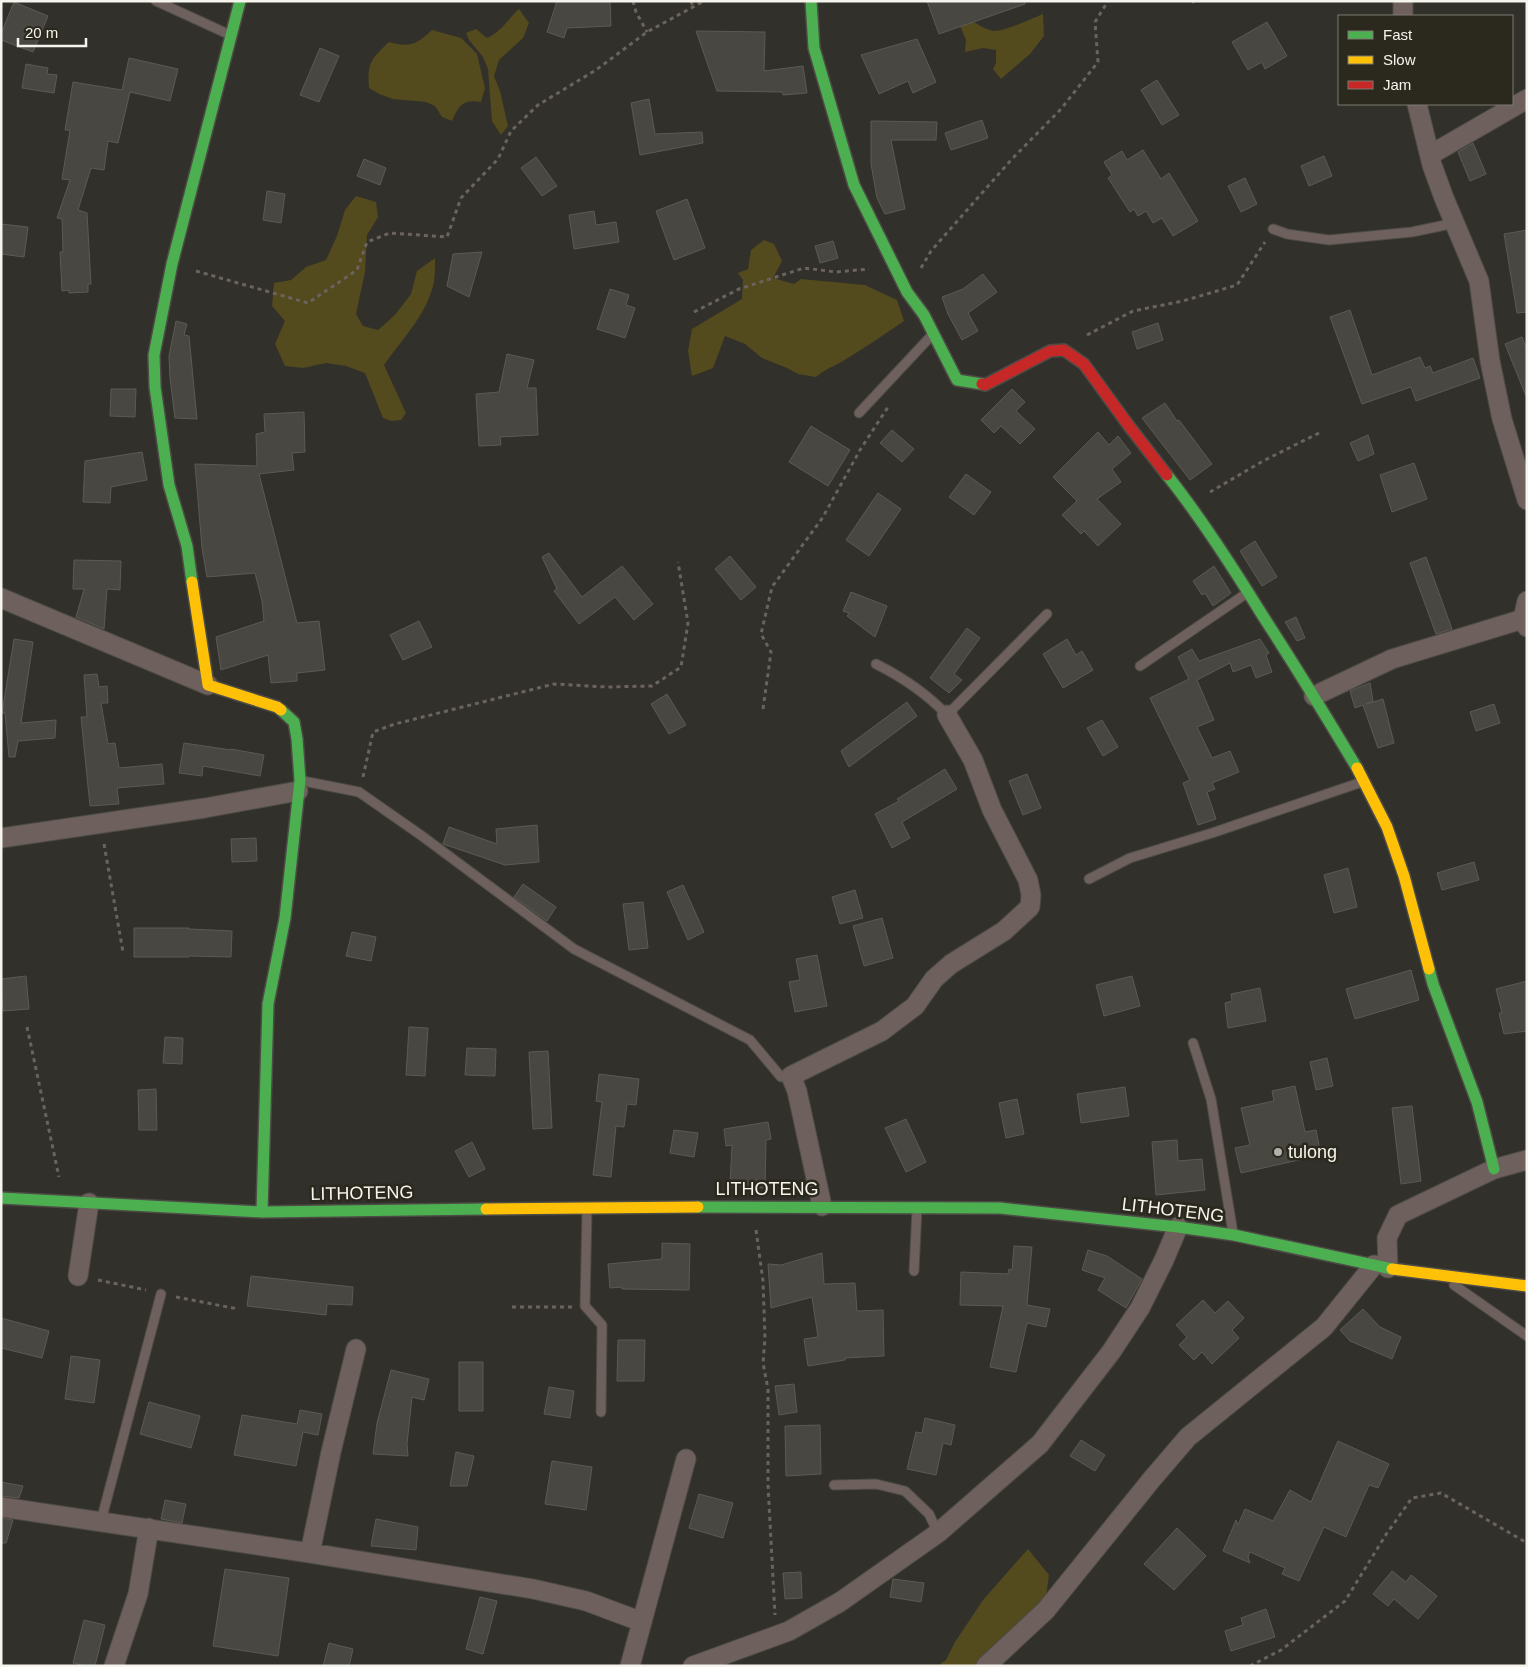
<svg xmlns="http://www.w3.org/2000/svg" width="1528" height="1667" font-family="Helvetica,sans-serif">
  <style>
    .green { fill: #534a1e }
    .building { fill: #494742; stroke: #5d5a56 }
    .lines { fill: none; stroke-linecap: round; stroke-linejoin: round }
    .lane-casing { stroke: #4d4b46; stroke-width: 11 }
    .street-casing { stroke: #4d4b46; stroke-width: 21 }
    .fast-casing { stroke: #4d4b46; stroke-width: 14 }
    .slow-casing { stroke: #4d4b46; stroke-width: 14 }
    .jam-casing { stroke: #4d4b46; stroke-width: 14 }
    .path { stroke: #6b635e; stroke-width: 3; stroke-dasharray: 4 4; stroke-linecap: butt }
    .lane { stroke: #6e605c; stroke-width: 9 }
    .street { stroke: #6e605c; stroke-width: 19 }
    .fast { stroke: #4caf50; stroke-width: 11 }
    .slow { stroke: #ffc107; stroke-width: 11 }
    .jam { stroke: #c62828; stroke-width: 11 }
    .poi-dot { fill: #b1b0a9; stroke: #2b281d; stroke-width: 2 }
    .labels { text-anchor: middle; stroke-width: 5; stroke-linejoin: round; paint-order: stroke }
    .poi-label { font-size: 18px; fill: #f6f5ed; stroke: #2b281d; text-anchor: start }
    .street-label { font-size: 18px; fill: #f6f5ed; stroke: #2b281d }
  </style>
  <rect width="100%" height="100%" fill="#32302a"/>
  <path class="green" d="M519,9L529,23L523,38L499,60L494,76L500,91L508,126L501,135L492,121L488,69L483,57L469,40L466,33L476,29L487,38C501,32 508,19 519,9Z
    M1043,14L1044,36L1030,54L1001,79L993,69L996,63V50L983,48L965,52L966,40L959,23L969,19C976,23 985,30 994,31C1006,31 1031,19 1043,14Z
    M432,30L461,38L477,54L485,88L481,102C463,99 459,105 452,121L442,117L435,106L426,102L393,99L379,94L369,88C367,63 371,59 389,42C410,48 417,44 432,30Z
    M356,196L376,202L378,217L367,235L365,272L356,314L363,326L378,330L395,315L411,294L417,271L435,258C435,266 435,275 434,282C427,315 402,339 384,365L406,413L401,420L392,421L383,418L365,373L346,366L326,363L303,368L285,366L275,344L285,321L272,306L274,283L291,280L306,267L326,260L337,236L345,210Z
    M764,240L774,244L782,261L773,278L794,284L801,279L865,285L897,300L904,321C884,335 864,348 843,361C833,367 825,369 816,377L798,374L787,368L762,358L745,344L725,336L713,368L692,376L688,351L692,329L742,299L743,280L738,273L748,269L751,250Z
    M1028,1549L1049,1575L1044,1611L978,1666H937L946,1660L955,1642L983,1600Z"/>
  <path class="building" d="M557,1H610L611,26L567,28L564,38L547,32Z
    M927,1H1025V4L939,34Z
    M14,2L48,16L33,52L1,40V34Z
    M1267,22L1287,56L1265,69L1262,62L1248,70L1232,42Z
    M696,31L765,32L764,71L803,66L807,93L783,95L782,92L717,91Z
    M917,39L936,82L913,93L908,81L879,94L861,55Z
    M320,48L339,56L319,102L300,95Z
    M129,58L178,69L170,101L130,92L118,143L108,141L104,170L91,168L78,210L87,213L91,284H88V292L69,293V290L62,291L60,252H63L62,219L57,218L70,180L62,179L70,130H65L73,82L122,90Z
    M26,64L48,68L47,74L57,75L54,93L22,88Z
    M1157,80L1179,115L1162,125L1141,90Z
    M649,99L655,134L702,132L703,143L640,155L631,103Z
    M982,120L988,138L951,150L945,133Z
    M871,121L937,122L936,140H891L905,209L885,214L877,198L871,164Z
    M1473,143L1486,174L1470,181L1458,152Z
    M1143,150L1161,179L1169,173L1198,221L1173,236L1162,218L1153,223L1146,211L1138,216L1134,209L1130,212L1108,178L1112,175L1104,162L1122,151L1127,160Z
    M1324,156L1332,176L1309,186L1301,166Z
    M536,157L557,186L542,196L521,168Z
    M364,159L386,168L380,185L357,176Z
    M1245,178L1257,204L1241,212L1228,186Z
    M267,191L285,194L281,223L263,220Z
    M687,199L705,248L674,260L656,211Z
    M594,211L596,225L616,222L619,242L574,249L569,215Z
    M1,224L28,227L24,257L1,254Z
    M1527,230V312L1517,313L1504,234Z
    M833,241L838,258L820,263L815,246Z
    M482,252L469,297L447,286L453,254Z
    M983,274L997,292L968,313L978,331L962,340L948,314L942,297L963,289Z
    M610,289L629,295L626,305L635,308L625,338L597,329Z
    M1350,310L1372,375L1420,357L1425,368L1430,366L1433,373L1473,358L1480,378L1416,401L1411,387L1362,404L1330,317Z
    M176,321L187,324L184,335L189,336L197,419L175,418L170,378L169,356Z
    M1158,323L1163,340L1137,349L1132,332Z
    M1522,337L1527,350L1526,396L1505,344Z
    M507,354L534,360L527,388H536L538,435L500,437L501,445L479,446L476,394L499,392Z
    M111,389H136L135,417L110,416Z
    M1012,389L1025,402L1016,411L1035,429L1020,444L1001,426L994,433L981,420Z
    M1165,403L1177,421L1179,420L1212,464L1190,480L1142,418Z
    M304,412L305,452L292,453L294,470L259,474L297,623L319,621L325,670L297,673V681L271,683L268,655L221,670L216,637L264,621L262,601L255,573L207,577L202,548L195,464L257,466L256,434L265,432L264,414Z
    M811,426L850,450L828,486L789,462Z
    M892,430L914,449L902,462L880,443Z
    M1098,432L1109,445L1118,436L1131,453L1112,469L1121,482L1097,499L1121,524L1098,546L1084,531L1081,534L1062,515L1077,501L1053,477Z
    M1368,435L1374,454L1358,461L1350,443Z
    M142,452L147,480L111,487L110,503L83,502L85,461Z
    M1414,463L1427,499L1392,512L1380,475Z
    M966,474L991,492L974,515L949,497Z
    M878,493L901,509L869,556L846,540Z
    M1255,541L1277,577L1262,586L1240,551Z
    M549,553L582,597L622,566L653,604L634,620L615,597L579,624L554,591L557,589L542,557Z
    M730,556L756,587L741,600L715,569Z
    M1426,557L1452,629L1436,634L1410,563Z
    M74,560L121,561L120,590L107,589L104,629L76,617L84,589H73Z
    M1214,566L1231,593L1213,606L1205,593L1202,595L1193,581Z
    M851,592L887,606L875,637L847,616L849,613L843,611Z
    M1296,617L1305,638L1297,641L1285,622Z
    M419,621L432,647L403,660L390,635Z
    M967,628L980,638L954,674L962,680L949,693L930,678Z
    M14,639L33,642L21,723L56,720L55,738L18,741L15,757H9L5,713H2Z
    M1067,639L1076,655L1082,651L1093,670L1063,688L1043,654Z
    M1260,639L1269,653L1266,655L1272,672L1256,678L1251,665L1233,672L1230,663L1197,680L1214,720L1197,727L1212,758L1230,751L1239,772L1212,783L1215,789L1207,792L1216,819L1198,825L1183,783L1190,780L1150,698L1189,679L1178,657L1192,649L1199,661Z
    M97,674L99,687L107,686L108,703H101L108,744L115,743L119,768L162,764L164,784L117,788L119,804L90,806L81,717H87L84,675Z
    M1370,683L1373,701L1366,704L1383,699L1394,743L1378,748L1363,705L1355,708L1350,691Z
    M667,694L686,725L669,734L651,704Z
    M907,702L917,716L849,767L841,751Z
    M1494,704L1500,723L1476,731L1470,712Z
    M1102,720L1118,747L1103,756L1087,728Z
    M184,743L231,750V749L264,755L260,776L203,766L202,776L179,773Z
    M945,769L957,789L902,822L910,838L892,848L875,814L899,801L897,799Z
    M1027,774L1041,808L1023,815L1009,781Z
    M537,825L539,862L505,865L443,844L449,827L497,844L496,829Z
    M256,838L257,861L232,862L231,839Z
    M1474,862L1479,880L1442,890L1437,873Z
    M1348,868L1357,907L1334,913L1324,875Z
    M523,884L556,907L547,921L514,897Z
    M683,885L704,932L688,940L667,892Z
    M855,890L863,918L840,924L832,897Z
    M643,902L648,948L629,950L623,904Z
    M882,918L893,958L864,966L853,926Z
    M134,928H189V929L232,931L231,957L189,956V957H134Z
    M352,932L376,937L371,961L346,956Z
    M817,955L827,1006L795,1012L789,982L800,980L796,959Z
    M1411,970L1419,1000L1355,1019L1346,989Z
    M26,976L29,1009L3,1011L1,979Z
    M1132,976L1140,1006L1104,1016L1096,985Z
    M1527,981V1031L1504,1034L1499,1013H1502L1496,989Z
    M1260,988L1266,1021L1228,1028L1225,1003L1232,1001L1231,994Z
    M409,1027L428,1028L425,1076L406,1075Z
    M165,1037L183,1038L182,1064L163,1063Z
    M467,1048L496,1049L495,1076L465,1075Z
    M548,1051L552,1128L533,1129L529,1052Z
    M1327,1058L1333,1086L1316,1090L1310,1062Z
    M599,1074L639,1079L636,1105L627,1104L624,1127L616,1126L611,1177L593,1175L602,1102L596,1101Z
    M1295,1086L1305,1132L1316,1130L1321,1155L1241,1173L1235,1148L1250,1145L1241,1108L1274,1101L1272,1091Z
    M1125,1087L1129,1116L1081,1123L1077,1094Z
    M156,1089L157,1130H139L138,1090Z
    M1017,1099L1024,1134L1006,1138L999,1103Z
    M1412,1106L1421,1181L1401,1184L1392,1108Z
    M906,1119L926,1162L906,1172L885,1128Z
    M768,1122L771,1139L766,1140L765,1188L730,1186L732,1145L726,1146L724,1129Z
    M674,1130L698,1133L694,1157L670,1153Z
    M1177,1140L1178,1161L1202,1159L1205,1190L1156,1195L1152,1142Z
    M472,1142L485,1169L469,1177L455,1151Z
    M662,1243L690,1244L689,1290L622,1289V1287L610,1288L608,1264L662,1259Z
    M1014,1246L1032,1247L1027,1305L1050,1309L1046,1327L1027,1323L1016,1372L990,1367L1003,1306L960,1305L961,1272L1008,1274L1009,1269L1012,1270Z
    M1088,1250L1107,1256L1142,1279L1126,1308L1098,1290L1105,1278L1082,1270Z
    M822,1253L824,1284L855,1283L857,1311L883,1310L884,1356L845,1358V1360L808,1366L804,1339L818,1337L812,1297L771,1308L768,1264L781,1265Z
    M251,1276L353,1287L352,1305L327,1304L326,1315L247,1306Z
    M1203,1300L1215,1313L1228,1301L1244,1318L1232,1330L1239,1338L1212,1364L1202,1352L1194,1360L1179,1345L1187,1337L1176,1325Z
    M1363,1309L1380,1327L1401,1337L1392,1359L1350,1341L1340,1330Z
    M1,1318L49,1331L42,1358L1,1348Z
    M618,1340H645L644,1381H617Z
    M71,1356L100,1360L94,1403L65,1399Z
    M459,1362H483V1411H459Z
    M391,1370L429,1379L424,1400L412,1397L407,1444L408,1456L373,1454L377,1423Z
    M794,1384L797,1412L779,1415L775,1386Z
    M549,1387L574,1391L570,1418L544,1414Z
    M149,1402L200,1416L191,1448L140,1434Z
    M300,1410L322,1414L318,1435L303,1432L296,1466L234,1455L242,1415L297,1424Z
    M925,1418L955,1425L951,1445L943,1443L936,1475L907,1469L916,1432L922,1433Z
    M820,1425L821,1474L786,1476L785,1426Z
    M1081,1440L1105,1455L1095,1471L1070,1456Z
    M1338,1441L1389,1464L1378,1488L1369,1485L1346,1537L1324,1527L1299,1581L1282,1574L1285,1568L1250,1552L1248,1557L1250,1563L1223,1551L1236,1520L1238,1525L1245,1509L1273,1521L1290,1490L1311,1502Z
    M456,1452L474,1456L467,1486H450Z
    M552,1461L592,1467L586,1510L545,1504Z
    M1,1482L23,1486L19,1498L1,1496Z
    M699,1494L733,1503L723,1538L689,1528Z
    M165,1500L186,1504L182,1523L161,1519Z
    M1,1518L13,1520L6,1543H1Z
    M376,1519L418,1527L416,1550L371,1546Z
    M1177,1528L1206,1556L1174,1590L1144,1564Z
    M225,1569L289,1578L278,1656L213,1646Z
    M1392,1571L1406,1582L1411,1575L1437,1596L1418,1619L1394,1599L1388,1606L1373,1594Z
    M801,1572L802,1598L785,1599L783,1573Z
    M893,1579L924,1583L921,1602L890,1597Z
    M480,1597L497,1601L483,1654L466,1649Z
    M1266,1609L1275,1637L1231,1651L1225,1631L1243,1625L1241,1618Z
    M84,1620L105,1625L95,1666H86L73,1663Z
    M329,1643L353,1649L349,1666H323Z"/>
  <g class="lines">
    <g class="lane-casing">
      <path id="lane" d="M156,1L228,34
        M1273,229L1287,234L1329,240L1412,232L1455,223
        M859,413L932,335
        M876,664C902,677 927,694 947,715L1047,614
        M1140,666L1247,593
        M303,781L359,792L422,836L574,949L750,1040L781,1077L791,1076
        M1089,879L1130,858L1212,833L1362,782
        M1193,1043L1211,1099L1233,1233
        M587,1210L585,1306L602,1325L601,1412
        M914,1271L917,1209
        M1454,1285L1527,1336
        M834,1485L876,1484L905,1491L929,1514L938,1533
        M101,1521L161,1294"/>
    </g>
    <g class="street-casing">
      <path id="street" d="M1403,1V16
        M1417,104L1432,165L1444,198L1479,281L1490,361L1502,419L1527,500
        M1430,155L1527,99
        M1,598L208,685
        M1527,601L1523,619L1527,627
        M1314,696L1392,659L1523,619
        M1,838L205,808L298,791
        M822,1206L797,1091L791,1076L882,1031L915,1006L934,979L951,964L1004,931L1030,907L1031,895L1028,880L992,810L973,760L947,715
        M1388,1268L1387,1238L1398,1215L1494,1169L1527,1160
        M78,1276L89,1203
        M1,1507L310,1553L533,1589L586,1601L642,1622
        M310,1553L331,1452L356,1349
        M114,1666L138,1594L149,1528
        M630,1666L686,1459
        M693,1666L789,1631L840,1602L938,1533L1040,1444L1111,1352L1140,1308L1164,1260L1178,1227
        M986,1666L1046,1610L1152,1479L1188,1437L1324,1327L1374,1265"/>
    </g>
    <g class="fast-casing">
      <path id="fast" d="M811,1L814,48L854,185L907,292L924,315L957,380L982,384
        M1167,475C1202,519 1232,566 1261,613C1294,664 1326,716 1357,768
        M192,582L187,546L169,485L155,387L154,355L172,264L240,1
        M1429,969L1433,984L1477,1102L1494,1169
        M1,1198L262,1212L486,1209
        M698,1207L1000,1208L1178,1227L1234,1235L1392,1269
        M262,1212L268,1004L285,918L300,780L297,739L294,722L281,710"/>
    </g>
    <g class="slow-casing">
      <path id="slow" d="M192,582L208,685L277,707L281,710
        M1357,768L1387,827L1404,876L1429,969
        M486,1209L698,1207
        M1392,1269L1527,1286"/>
    </g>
    <g class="jam-casing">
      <path id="jam" d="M982,384L985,385L1050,351L1064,350L1084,364L1129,426L1167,475"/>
    </g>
    <path class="path" d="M633,1L636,12L647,32
      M691,1L693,7
      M1193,1L1194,3
      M921,268L931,251L1011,160L1061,109L1098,62L1095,22L1108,1
      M196,271L308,303L357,270L367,242L390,233L447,237L461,198L498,159L511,131L538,105L596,70L647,32L704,1
      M694,312L739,289L804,268L836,272L869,269
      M1087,335L1133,311L1183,301L1237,285L1265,242
      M1210,492L1263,461L1321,432
      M763,709L771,652L761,634L772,587L823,517L860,450L888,407
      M363,777L373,732L395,724L554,684L607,687L652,686L681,667L688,623L678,562
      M104,844L123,952
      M27,1027L59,1177
      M756,1230L763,1281L765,1338L763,1363L768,1389V1485L775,1615
      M98,1280L146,1290
      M176,1297L238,1309
      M512,1307H572
      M1250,1666L1281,1650L1345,1601L1387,1533L1412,1498L1441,1493L1527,1543"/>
    <use href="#lane" class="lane"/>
    <use href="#street" class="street"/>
    <use href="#fast" class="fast"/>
    <use href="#slow" class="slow"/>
    <use href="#jam" class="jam"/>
  </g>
  <circle class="poi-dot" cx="1278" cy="1152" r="5"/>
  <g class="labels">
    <g class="poi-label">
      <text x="1288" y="1158">tulong</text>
    </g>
    <g class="street-label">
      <text x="767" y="1195">LITHOTENG</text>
      <text transform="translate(362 1193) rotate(-1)" y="6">LITHOTENG</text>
      <text transform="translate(1173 1210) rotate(7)" y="6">LITHOTENG</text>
    </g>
  </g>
  <rect width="1528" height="1667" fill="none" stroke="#f6f5ed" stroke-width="5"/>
  <rect x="1338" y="15" width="175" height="90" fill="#2b281d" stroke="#7c7a70"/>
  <rect x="1348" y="31" width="25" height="8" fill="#4caf50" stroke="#7c7a70"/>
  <text x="1383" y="40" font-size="15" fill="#f6f5ed">Fast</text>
  <rect x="1348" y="56" width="25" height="8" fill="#ffc107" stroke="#7c7a70"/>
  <text x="1383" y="65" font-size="15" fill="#f6f5ed">Slow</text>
  <rect x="1348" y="81" width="25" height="8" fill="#c62828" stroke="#7c7a70"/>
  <text x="1383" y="90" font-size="15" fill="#f6f5ed">Jam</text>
  <path d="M18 38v8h68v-8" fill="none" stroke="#f6f5ed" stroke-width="2.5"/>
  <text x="25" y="38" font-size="15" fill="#f6f5ed" stroke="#2b281d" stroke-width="4" paint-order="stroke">20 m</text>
</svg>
